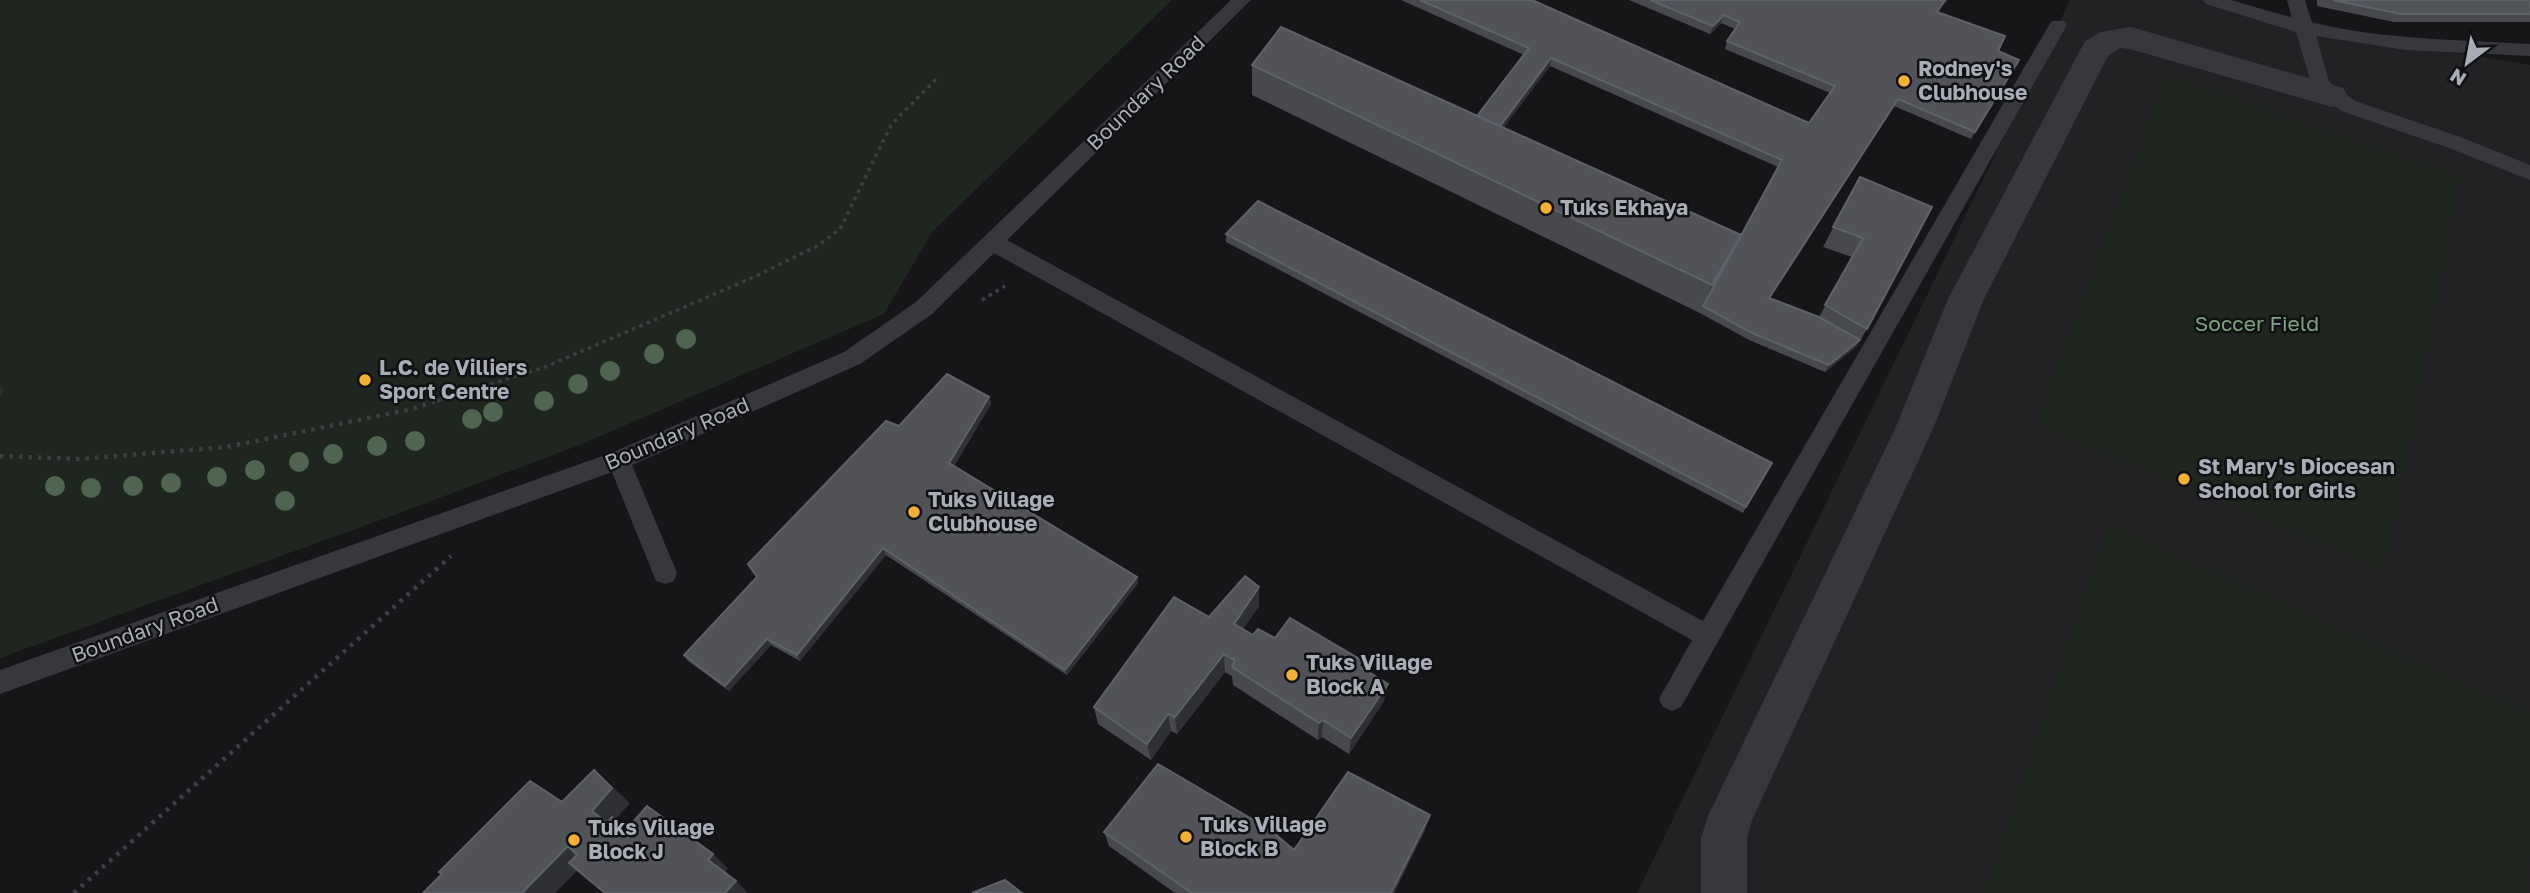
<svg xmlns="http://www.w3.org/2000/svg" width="2530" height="893" font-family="'Golos Text',sans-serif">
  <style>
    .built { fill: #222225 }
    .green { fill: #1e261f }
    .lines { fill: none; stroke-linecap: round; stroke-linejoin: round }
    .path-far1 { stroke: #3d3f44; stroke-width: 3.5; stroke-dasharray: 3.5 4.5; stroke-linecap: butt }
    .path { stroke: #3d3f44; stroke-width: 4.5; stroke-dasharray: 3.5 6; stroke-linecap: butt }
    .lane { fill: #37383d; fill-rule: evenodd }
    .street { fill: #37383d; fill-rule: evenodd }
    .tree { fill: #506452 }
    .wall { fill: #47494d; fill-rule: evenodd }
    .shaded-wall { fill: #2f3033 }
    .building { fill: #525359; stroke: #5f6168; stroke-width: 2 }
    .poi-dot { fill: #f2b134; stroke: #111113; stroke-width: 2.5 }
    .labels { text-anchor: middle; stroke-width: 5; stroke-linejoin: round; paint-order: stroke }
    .poi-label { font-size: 21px; font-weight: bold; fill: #a8adb8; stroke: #111113; text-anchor: start }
    .street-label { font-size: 21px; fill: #a8adb8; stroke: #111113 }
    .park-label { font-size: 21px; fill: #7fa381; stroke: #111113 }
  </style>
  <rect width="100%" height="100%" fill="#161618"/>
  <path class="built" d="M2070,0H2224L2405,44L2530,65V893H1637Z"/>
  <path class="green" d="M0,0H1172L932,232L884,314L577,446L394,515L0,658Z
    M2166,76L2461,176L2386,570L2036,424Z
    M2109,525L2530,713V850L2524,893H1984Z"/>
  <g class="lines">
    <path class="path-far1" d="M982,300L1005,286
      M437,401L545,367L754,277L819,245L840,229L891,125L937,78"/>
    <path class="path" d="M0,456L79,459L227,447L412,409L442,399
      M74,893L451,556"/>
    <path class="lane" d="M1231,0H1251L1007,240L1703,621L2049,25L2052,21H2064L2067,25L1681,707L1672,711L1663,707L1659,699L1692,640L994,253L932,314L860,364L632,465L677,573L674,581L665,584L656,581L612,472L0,694V670L611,453L844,352L916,302Z
      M2203,0H2231L2292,18L2287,0H2305L2312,23C2384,39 2456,40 2530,44V56L2406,50L2316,36L2329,81L2339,91L2358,102L2463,138L2530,165V180L2449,148L2344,112L2325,101L2311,83L2296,32L2206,4Z"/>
    <path class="street" d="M2131,27L2343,88L2348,96L2343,104L2332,107L2130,49L2120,48L2108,56L1984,299L1933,429L1752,820L1747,838V893H1701V838L1708,816L1895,429L1948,299L2085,41L2101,32Z"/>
  </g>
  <g class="tree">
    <circle cx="686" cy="339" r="10"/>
    <circle cx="654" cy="354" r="10"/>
    <circle cx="610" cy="371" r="10"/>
    <circle cx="578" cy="384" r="10"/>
    <circle cx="544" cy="401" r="10"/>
    <circle cx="493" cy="412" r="10"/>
    <circle cx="472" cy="419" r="10"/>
    <circle cx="415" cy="441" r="10"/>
    <circle cx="377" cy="446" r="10"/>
    <circle cx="333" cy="454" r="10"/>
    <circle cx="299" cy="462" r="10"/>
    <circle cx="255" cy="470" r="10"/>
    <circle cx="217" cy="477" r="10"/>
    <circle cx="171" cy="483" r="10"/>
    <circle cx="55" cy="486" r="10"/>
    <circle cx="133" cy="486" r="10"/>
    <circle cx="91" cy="488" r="10"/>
    <circle cx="285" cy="501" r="10"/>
  </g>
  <path class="wall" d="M1401,0H1532L1809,123L1830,93L1725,49L1727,41L1735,29L1721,23L1710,34L1629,0H1947L1938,12L1998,51L2019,60L1971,139L1894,106L1770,298L1819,317L1852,257L1823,247L1860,177L1867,329L1856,347L1825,372L1749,340L1700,313L1252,95V65L1477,116L1524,55ZM1550,66L1778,167L1741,235L1503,128Z
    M2317,0H2530V22H2394L2317,6Z
    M1226,234L1772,463L1743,513L1226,242Z
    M989,397L991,404L954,466L1137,577L1138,583L1067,675L886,555L800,661L771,645L729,691L688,661L684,655Z
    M1259,587V606L1243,629L1253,635L1275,638L1361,660L1360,667L1384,701L1349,754L1322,737L1318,740L1233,685L1232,676L1225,672L1177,734L1171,731L1151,760L1098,724L1094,707L1209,617Z
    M1425,830L1394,893H1175L1109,846L1104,832L1294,850Z"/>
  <path class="shaded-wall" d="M1724,15L1721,23L1710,34L1713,26Z
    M1551,58L1550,66L1485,152L1487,145Z
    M1898,99L1894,106L1766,305L1769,298Z
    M1741,235L1703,306L1712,285Z
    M1860,340L1856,347L1825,372L1829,365Z
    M0,386L4,389L0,397Z
    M989,397L991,404L951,470L949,463Z
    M883,548L886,555L800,661L797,655Z
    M1137,577L1138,583L1067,675L1065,670Z
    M1259,587V606L1234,642V624Z
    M767,639L771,645L729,691L725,686Z
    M1224,654L1225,672L1177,734L1175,717Z
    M1388,684L1384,701L1349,754L1351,738Z
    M1168,714L1171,731L1151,760L1147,744Z
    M1323,720L1322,737L1318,740L1319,723Z
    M594,770L630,803L610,826L592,811Z
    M1430,815L1425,830L1394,893H1391Z
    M568,846L587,861L555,893H522Z
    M713,854L728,868L724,874L708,860Z
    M736,881L748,893H725Z"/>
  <path class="building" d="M1420,0H1532L1809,123L1835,86L1727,41L1740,22L1724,15L1713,26L1650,0H1945L1937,12L2005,36L1998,51L2019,60L1975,132L1898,99L1769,298L1819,317L1860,340L1829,365L1752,333L1703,306L1782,160L1551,58L1500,126L1477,116L1529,48Z
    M2333,0H2530V14H2401Z
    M1281,27L1741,235L1712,285L1252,65Z
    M1860,177L1932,207L1867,329L1825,305L1863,238L1833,227Z
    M1258,201L1772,463L1746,507L1226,234Z
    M947,374L989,397L949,463L1137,577L1065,670L883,548L797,655L767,639L725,686L684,655L757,577L748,564L886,421L899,426Z
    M1245,576L1259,587L1234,624L1253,635L1258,629L1275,638L1290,618L1361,660L1359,666L1388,684L1351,738L1323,720L1319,723L1232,667L1235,660L1224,654L1175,717L1168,714L1147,744L1094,707L1174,597L1209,617Z
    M1158,764L1269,829L1294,850L1348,772L1430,815L1391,893H1192L1104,832Z
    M594,770L612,788L592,811L607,823L612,817L628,828L647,806L713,854L708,860L736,881L725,893H605L569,863L577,855L568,846L522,893H423L442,874L439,872L530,781L562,802Z
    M1005,880L1022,893H972Z"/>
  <g class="poi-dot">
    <circle cx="1904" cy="81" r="7"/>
    <circle cx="1546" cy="208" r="7"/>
    <circle cx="365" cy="380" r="7"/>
    <circle cx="2184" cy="479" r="7"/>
    <circle cx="914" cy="512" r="7"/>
    <circle cx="1292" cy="675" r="7"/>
    <circle cx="1186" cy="837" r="7"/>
    <circle cx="574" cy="840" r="7"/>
  </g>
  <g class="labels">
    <g class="poi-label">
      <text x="1918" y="76">Rodney's<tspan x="1918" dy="24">Clubhouse</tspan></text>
      <text x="1560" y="215">Tuks Ekhaya</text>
      <text x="379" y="375">L.C. de Villiers<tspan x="379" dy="24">Sport Centre</tspan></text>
      <text x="2198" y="474">St Mary's Diocesan<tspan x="2198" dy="24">School for Girls</tspan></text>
      <text x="928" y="507">Tuks Village<tspan x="928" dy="24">Clubhouse</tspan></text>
      <text x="1306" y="670">Tuks Village<tspan x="1306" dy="24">Block A</tspan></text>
      <text x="1200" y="832">Tuks Village<tspan x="1200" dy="24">Block B</tspan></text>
      <text x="588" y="835">Tuks Village<tspan x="588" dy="24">Block J</tspan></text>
    </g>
    <g class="street-label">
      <text transform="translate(1146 93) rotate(-44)" y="7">Boundary Road</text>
      <text transform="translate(677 434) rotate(-23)" y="7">Boundary Road</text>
      <text transform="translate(145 630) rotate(-20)" y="7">Boundary Road</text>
    </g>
    <g class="park-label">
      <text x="2257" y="331">Soccer Field</text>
    </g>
  </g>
  <g transform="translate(2467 63) rotate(212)" stroke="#111113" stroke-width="5" paint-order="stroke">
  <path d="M0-5L12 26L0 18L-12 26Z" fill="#a8adb8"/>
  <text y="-10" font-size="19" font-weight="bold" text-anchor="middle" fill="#a8adb8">N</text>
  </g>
</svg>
